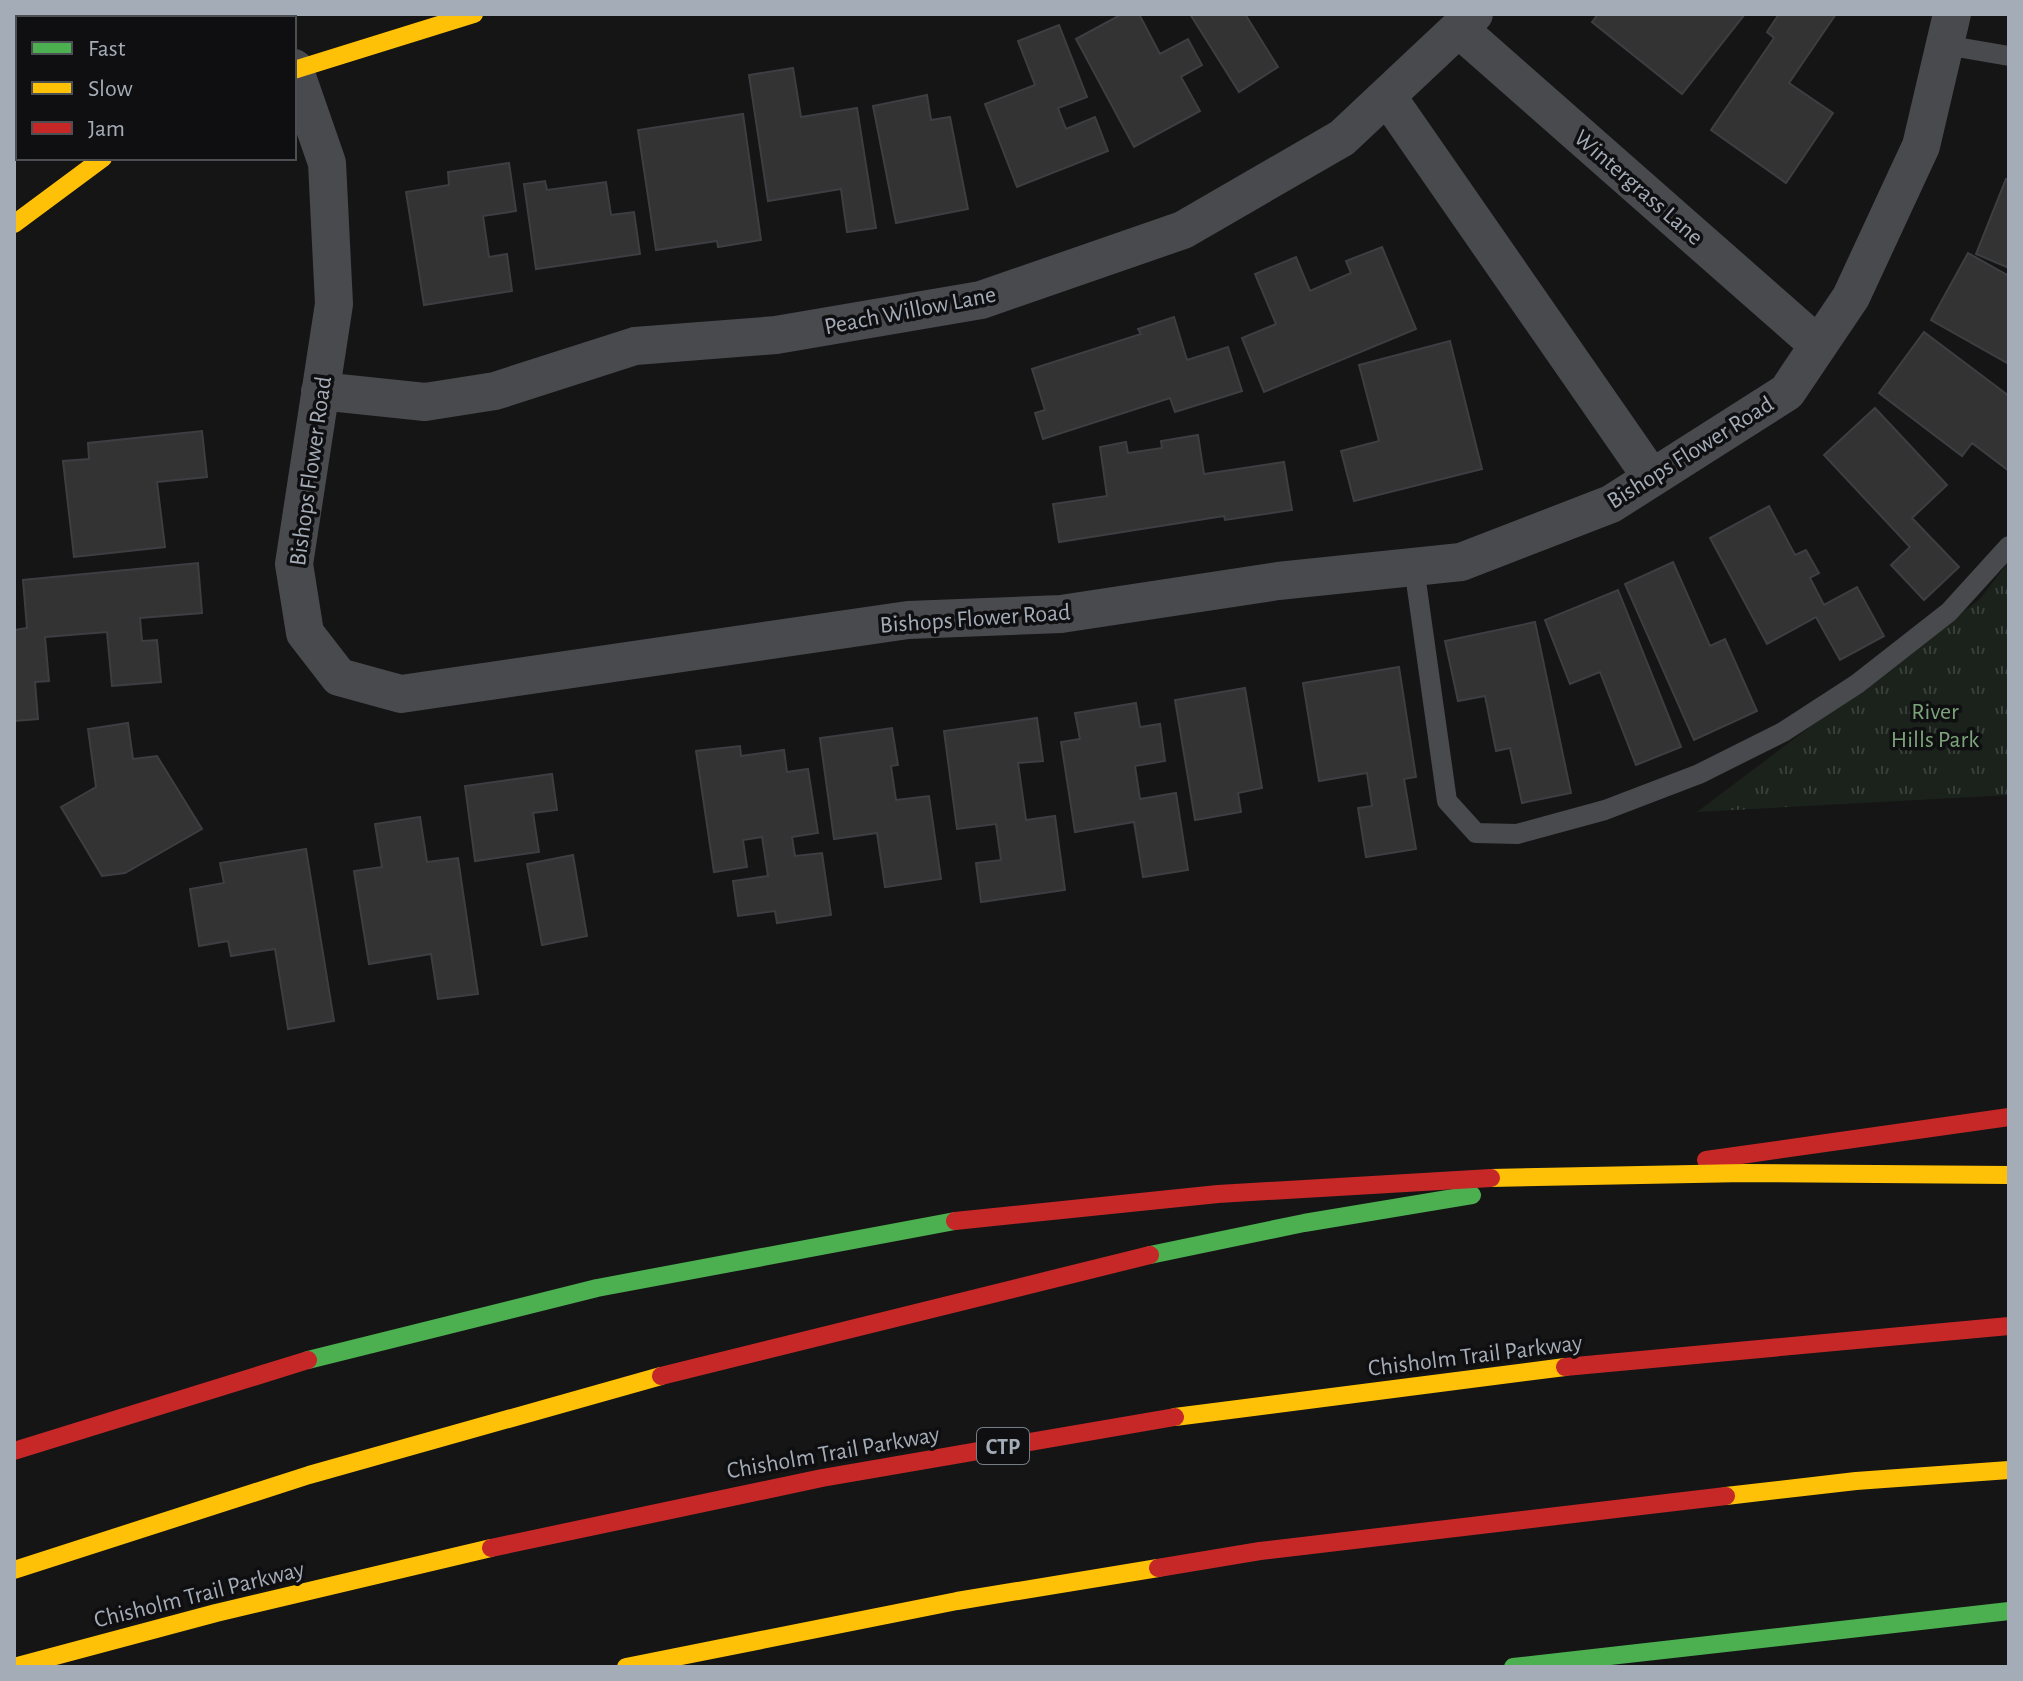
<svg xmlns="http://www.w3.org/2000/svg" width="2023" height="1681" font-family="'Alegreya Sans',sans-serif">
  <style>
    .park { fill: url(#park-tufts) }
    .building { fill: #333334; stroke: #3d3e41; stroke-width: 2 }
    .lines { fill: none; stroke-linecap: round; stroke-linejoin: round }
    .lane { stroke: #484a4e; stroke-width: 20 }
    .street { stroke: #484a4e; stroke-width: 38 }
    .fast { stroke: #4caf50; stroke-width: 18 }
    .slow { stroke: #ffc107; stroke-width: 18 }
    .jam { stroke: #c62828; stroke-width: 18 }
    .slow-bridge { stroke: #ffc107; stroke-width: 18 }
    .jam-bridge { stroke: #c62828; stroke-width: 18 }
    .labels { text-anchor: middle; stroke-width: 7; stroke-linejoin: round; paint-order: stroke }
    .shield { fill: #0f0f11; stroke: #777d85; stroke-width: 2 }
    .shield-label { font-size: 22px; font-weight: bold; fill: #a4acb7 }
    .street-label { font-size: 24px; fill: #a4acb7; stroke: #0f0f11 }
    .park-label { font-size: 24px; fill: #7ca47a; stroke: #0f0f11 }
  </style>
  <defs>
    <pattern id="park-tufts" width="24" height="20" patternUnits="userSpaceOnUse" patternTransform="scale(2)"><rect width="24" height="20" fill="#1a221b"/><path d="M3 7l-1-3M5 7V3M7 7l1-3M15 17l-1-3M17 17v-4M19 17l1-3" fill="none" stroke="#383f3a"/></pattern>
  </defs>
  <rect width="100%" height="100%" fill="#151515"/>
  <path class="park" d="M2009,561V795L1697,812L1980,599Z"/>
  <path class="building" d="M1122,14H1139L1160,54L1188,39L1202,65L1181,77L1200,111L1134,147L1076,39Z
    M1190,14H1245L1278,67L1239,92Z
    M1598,14H1745L1682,94L1592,22Z
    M1779,14H1836L1789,83L1833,113L1786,183L1711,130L1774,38L1767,32Z
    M1059,25L1087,97L1058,108L1066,129L1095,117L1108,151L1017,187L985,104L1035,85L1018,41Z
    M793,68L801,117L857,108L876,228L847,232L841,189L768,201L749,75Z
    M927,95L931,120L950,117L968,209L896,223L873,106Z
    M743,114L761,240L718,247L717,241L656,250L638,130Z
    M509,163L516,211L483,216L489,257L507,254L512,291L424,305L406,192L449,185L448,172Z
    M2006,179L2009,180V268L1976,254Z
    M545,181L547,190L606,182L611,215L634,212L640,254L536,269L524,184Z
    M1382,247L1416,329L1264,392L1242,338L1276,324L1255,274L1296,257L1310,291L1351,273L1346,261Z
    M1968,253L2009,276V364L1931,320Z
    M1174,317L1187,360L1228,347L1242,391L1175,412L1170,398L1043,439L1035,413L1045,410L1032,369L1141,334L1138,329Z
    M1924,332L2009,396V471L1972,443L1962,456L1879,393Z
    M1450,341L1482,469L1354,501L1341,451L1379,441L1359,365Z
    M1875,408L1947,485L1912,518L1959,567L1924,600L1891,565L1910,547L1824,455Z
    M202,431L207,477L157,482L165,547L74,557L63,461L89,459L88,443Z
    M1198,435L1204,474L1284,462L1292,510L1225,520L1224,516L1059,542L1053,504L1107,496L1100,447L1126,442L1128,453L1162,448L1161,441Z
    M1769,506L1795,555L1806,550L1819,573L1810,578L1824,605L1857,587L1884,636L1840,660L1816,617L1767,644L1710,538Z
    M1673,562L1710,646L1725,639L1757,711L1694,740L1625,584Z
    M198,563L202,613L140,618L142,641L157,640L161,682L112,686L107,632L45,637L49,681L35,682L38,719L14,721V630L27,628L23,580Z
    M1618,590L1681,747L1636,765L1600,672L1570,684L1545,620Z
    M1535,622L1571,793L1522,803L1510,748L1496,751L1485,696L1458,701L1445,641Z
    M1399,667L1416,777L1404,779L1416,849L1366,857L1358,808L1372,806L1367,773L1319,781L1303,683Z
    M1245,688L1262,788L1238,793L1241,812L1195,820L1175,700Z
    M1136,703L1140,727L1160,724L1165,761L1135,766L1140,799L1176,793L1188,870L1143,877L1134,822L1075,832L1061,742L1080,739L1075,713Z
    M1037,718L1043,761L1018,763L1026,820L1055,816L1065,890L981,902L976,863L1001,860L996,824L957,829L944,731Z
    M128,723L133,759L157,756L202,829L125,873L102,876L61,807L96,787L88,729Z
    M892,728L898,765L891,766L896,800L929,796L941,879L885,887L877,833L834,839L820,738Z
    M740,746L741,756L784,750L787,772L808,769L818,833L792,837L795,856L822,853L831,915L777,923L775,911L738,916L733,881L768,876L762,837L743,840L747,867L714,872L696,751Z
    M552,774L557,810L533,813L539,852L475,861L465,786Z
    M420,817L427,862L458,858L478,994L438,999L431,954L369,964L354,871L382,867L375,824Z
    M306,849L334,1021L288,1029L275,949L231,956L228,941L199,946L190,889L224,883L220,863Z
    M573,855L587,936L542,945L527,864Z"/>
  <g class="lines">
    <path class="lane" d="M1945,45L2009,56
      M1414,567L1447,801L1476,833L1517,834L1605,810L1699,774L1783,732L1857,684L1949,612L2009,546"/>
    <path class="street" d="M269,14L271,18
      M1459,29L1818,345
      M294,68L327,163L334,304L294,564L305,633L339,677L401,694L908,620L1061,614L1278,581L1461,562L1611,504L1787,392L1851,297L1921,146L1952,14
      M1387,96L1652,478
      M320,391L425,402L495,391L635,346L776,335L981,300L1183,230L1342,138L1474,14"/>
    <path class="fast" d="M1150,1255L1304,1223L1472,1195
      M308,1360L597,1288L955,1221
      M1513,1667L2009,1611"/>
    <path class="slow" d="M294,70L474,14
      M14,224L103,158
      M1175,1417L1565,1367
      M1726,1496L1856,1481L2009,1470
      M14,1570L309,1475L661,1376
      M14,1667L216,1613L491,1548
      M626,1667L957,1601L1158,1568"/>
    <path class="jam" d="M166,18L172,14
      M14,119L18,116
      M1706,1160L2009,1117
      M1565,1367L2009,1326
      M661,1376L1150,1255
      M14,1451L308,1360
      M491,1548L822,1478L1175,1417
      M1158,1568L1260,1551L1726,1496"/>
    <path class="slow-bridge" d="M1491,1178L1745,1173L2009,1175"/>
    <path class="jam-bridge" d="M955,1221L1218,1194L1491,1178"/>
  </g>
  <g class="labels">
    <rect class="shield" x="977" y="1428" width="52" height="36" rx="6"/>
    <g class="shield-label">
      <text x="1003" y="1454">CTP</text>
    </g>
    <g class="street-label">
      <text transform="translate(1639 187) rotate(41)" y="8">Wintergrass Lane</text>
      <text transform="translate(910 310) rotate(-11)" y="8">Peach Willow Lane</text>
      <text transform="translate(1690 452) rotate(-32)" y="8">Bishops Flower Road</text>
      <text transform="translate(310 471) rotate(-82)" y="8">Bishops Flower Road</text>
      <text transform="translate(975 618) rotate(-4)" y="8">Bishops Flower Road</text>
      <text transform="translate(1475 1355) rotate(-7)" y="8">Chisholm Trail Parkway</text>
      <text transform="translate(833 1452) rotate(-10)" y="8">Chisholm Trail Parkway</text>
      <text transform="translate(199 1594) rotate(-14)" y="8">Chisholm Trail Parkway</text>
    </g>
    <g class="park-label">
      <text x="1935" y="719">River<tspan x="1935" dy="28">Hills Park</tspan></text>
    </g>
  </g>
  <rect width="2023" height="1681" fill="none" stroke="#a4acb7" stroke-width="32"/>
  <rect x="16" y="16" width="280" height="144" fill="#0f0f11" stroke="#4b4e53" stroke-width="2"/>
  <rect x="32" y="42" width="40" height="12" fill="#4caf50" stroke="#4b4e53" stroke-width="2"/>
  <text x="88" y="56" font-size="24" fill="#a4acb7">Fast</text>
  <rect x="32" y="82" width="40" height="12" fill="#ffc107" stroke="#4b4e53" stroke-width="2"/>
  <text x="88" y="96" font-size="24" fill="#a4acb7">Slow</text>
  <rect x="32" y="122" width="40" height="12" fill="#c62828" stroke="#4b4e53" stroke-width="2"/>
  <text x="88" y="136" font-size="24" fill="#a4acb7">Jam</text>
</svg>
